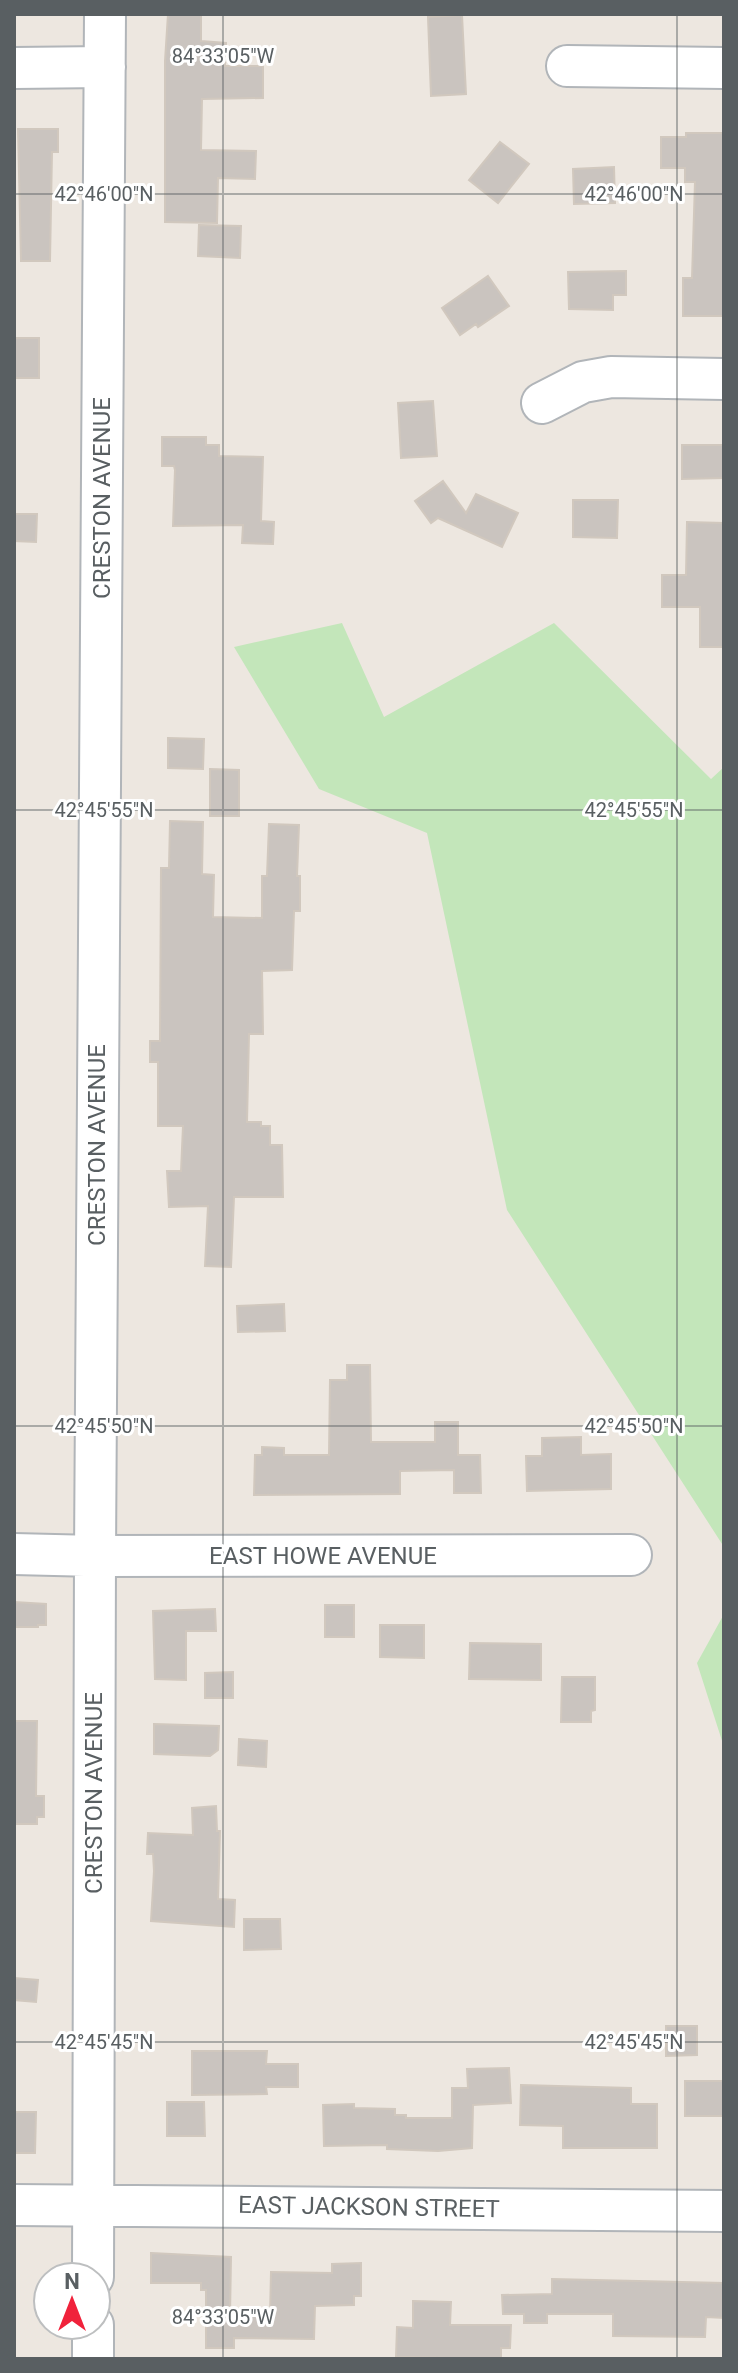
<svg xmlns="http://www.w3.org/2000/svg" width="738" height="2373" font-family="Roboto,sans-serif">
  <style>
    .green { fill: #c3e6ba }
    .building { fill: #cac4bf; stroke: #d1c8be; stroke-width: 2 }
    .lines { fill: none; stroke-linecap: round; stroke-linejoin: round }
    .minor-casing { stroke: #b1b5b9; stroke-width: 44 }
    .minor { stroke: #fff; stroke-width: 40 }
    .ticks { fill: none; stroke: #595f62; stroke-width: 2; stroke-opacity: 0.45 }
    .labels { text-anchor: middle; stroke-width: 6; stroke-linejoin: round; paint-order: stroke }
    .street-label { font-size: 24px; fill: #595f62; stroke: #fff }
    .ticks-label { font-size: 20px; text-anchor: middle; fill: #595f62; stroke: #fff; stroke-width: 6; stroke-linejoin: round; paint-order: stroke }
  </style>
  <rect width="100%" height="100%" fill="#ede7e0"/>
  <path class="green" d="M342,623L384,717L554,623L711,779L724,767V1547L507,1210L427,833L319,789L234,647Z
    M724,1614V1747L697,1663Z"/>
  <path class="building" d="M168,14H201V41L226,43L225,66H263V98L202,99L201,150L256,151L255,179L218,178L217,223L165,222V61Z
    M462,15L466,94L431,96L428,17Z
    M18,129H58V152H52L50,261H21Z
    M686,133H724V316H683V278H692L695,182H685V168H661V137H686Z
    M500,142L529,164L498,203L469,180Z
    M614,167L615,203L574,204L573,169Z
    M199,225L241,226L240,258L198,256Z
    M626,271V295H613V310L569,309L568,272Z
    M488,276L509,306L478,327L476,324L460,335L442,308Z
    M14,338H39V378H14Z
    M433,401L437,456L401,458L398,403Z
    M162,437H206V445H219V456L263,457L261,521L274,522L273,544L242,543L243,525L173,526L175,470L174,466H162Z
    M682,445H724V478L682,479Z
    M443,481L466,513L476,494L518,513L502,547L438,518L431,523L415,501Z
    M573,500H618L617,538L573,537Z
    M14,514H37L36,542L14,541Z
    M687,522L724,523V647H700V607H662V575H686Z
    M168,738L204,739L203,769L168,768Z
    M210,769L239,770V816H210Z
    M170,821L203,822L202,874L214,875L213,917L262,918V876H267L269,824L299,825L297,876H300V911H294L292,970L262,971L263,1034H249L247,1122H261V1126H270V1145H282L283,1197H234L231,1267L205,1266L208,1206L169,1207L167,1171H181L183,1126H158V1062H150V1041H160L161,868H169Z
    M284,1304L285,1331L238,1332L237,1306Z
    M347,1365H370L371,1442H435V1422H458V1455H480L481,1493H454V1470L400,1471V1494L254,1495L255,1455H262V1447L284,1448V1455H329L330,1380H347Z
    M581,1437V1455L611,1454V1489L527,1491L526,1456H542V1438Z
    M14,1602L46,1604V1625H38V1627H14Z
    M325,1605H354V1637H325Z
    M215,1609L216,1631H186V1680L155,1679L153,1611Z
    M380,1625H424V1658L380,1657Z
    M470,1643L541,1644V1680L469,1679Z
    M233,1672V1698H205V1673Z
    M562,1677H595V1710L591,1711V1722H561Z
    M14,1721H37L36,1796H44V1817H37V1824H14Z
    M154,1724L219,1726L218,1750L210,1756L154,1754Z
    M239,1739L267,1741L266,1767L238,1765Z
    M216,1806L217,1831H220L218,1899L235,1900L234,1927L151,1921L154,1871L153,1854H147L148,1833L193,1835L192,1808Z
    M244,1919H280L281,1949L244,1950Z
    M14,1978L38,1980L36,2002L14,2000Z
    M666,2026H697V2055L666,2056Z
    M192,2051H267L266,2064H298V2087H266L267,2094L192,2095Z
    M509,2068L511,2103L473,2105L472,2148L438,2151L387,2149V2145L324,2146L323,2105L354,2104V2108L395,2109V2115H406V2118H452V2088H468L467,2069Z
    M685,2081H724V2116H685Z
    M521,2085L631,2088V2104H657V2148H563V2126L520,2125Z
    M167,2102H204L205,2136H167Z
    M14,2112H36L35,2153H14Z
    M151,2253L231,2257L230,2316H270L271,2272L332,2273V2264L361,2263V2296H354V2305L315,2306L314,2339L234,2338V2348H206V2290H201V2283H151Z
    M552,2279L724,2283V2318L706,2317L705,2337L613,2336V2314H547V2323H524V2314H503L502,2295L552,2294Z
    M413,2301L451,2302L450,2325H511L510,2348H501V2359L396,2357L397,2327L413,2328Z"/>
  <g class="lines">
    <g class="minor-casing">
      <path id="minor" d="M567,66L724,68
        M14,68L105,67
        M542,403L583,382L611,377L724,379
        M14,1554L95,1556L631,1555
        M14,2205L724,2211
        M93,2277L95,1556L105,14
        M93,2359V2325"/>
    </g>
    <use href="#minor" class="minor"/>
  </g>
  <path class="ticks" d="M223,14V2359M677,14V2359M14,194H724M14,810H724M14,1426H724M14,2042H724"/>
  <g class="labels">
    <g class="street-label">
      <text transform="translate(102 498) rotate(-90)" y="8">CRESTON AVENUE</text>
      <text transform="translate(97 1145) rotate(-90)" y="8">CRESTON AVENUE</text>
      <text x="323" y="1564">EAST HOWE AVENUE</text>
      <text transform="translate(94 1793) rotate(-90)" y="8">CRESTON AVENUE</text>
      <text transform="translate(369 2207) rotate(1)" y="8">EAST JACKSON STREET</text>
    </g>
  </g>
  <g class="ticks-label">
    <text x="223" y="63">84°33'05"W</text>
    <text x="104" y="201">42°46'00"N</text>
    <text x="634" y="201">42°46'00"N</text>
    <text x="104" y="817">42°45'55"N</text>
    <text x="634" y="817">42°45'55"N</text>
    <text x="104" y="1433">42°45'50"N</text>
    <text x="634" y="1433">42°45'50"N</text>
    <text x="104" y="2049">42°45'45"N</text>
    <text x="634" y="2049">42°45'45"N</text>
    <text x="223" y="2324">84°33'05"W</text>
  </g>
  <rect width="738" height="2373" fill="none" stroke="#595f62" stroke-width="32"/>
  <g transform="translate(72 2301)"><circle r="38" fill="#ffffff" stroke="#bdbfc0" stroke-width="2"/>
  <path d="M0-6L14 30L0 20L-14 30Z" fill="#f0223b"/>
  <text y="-12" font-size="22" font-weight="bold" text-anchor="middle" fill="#595f62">N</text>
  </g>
</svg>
